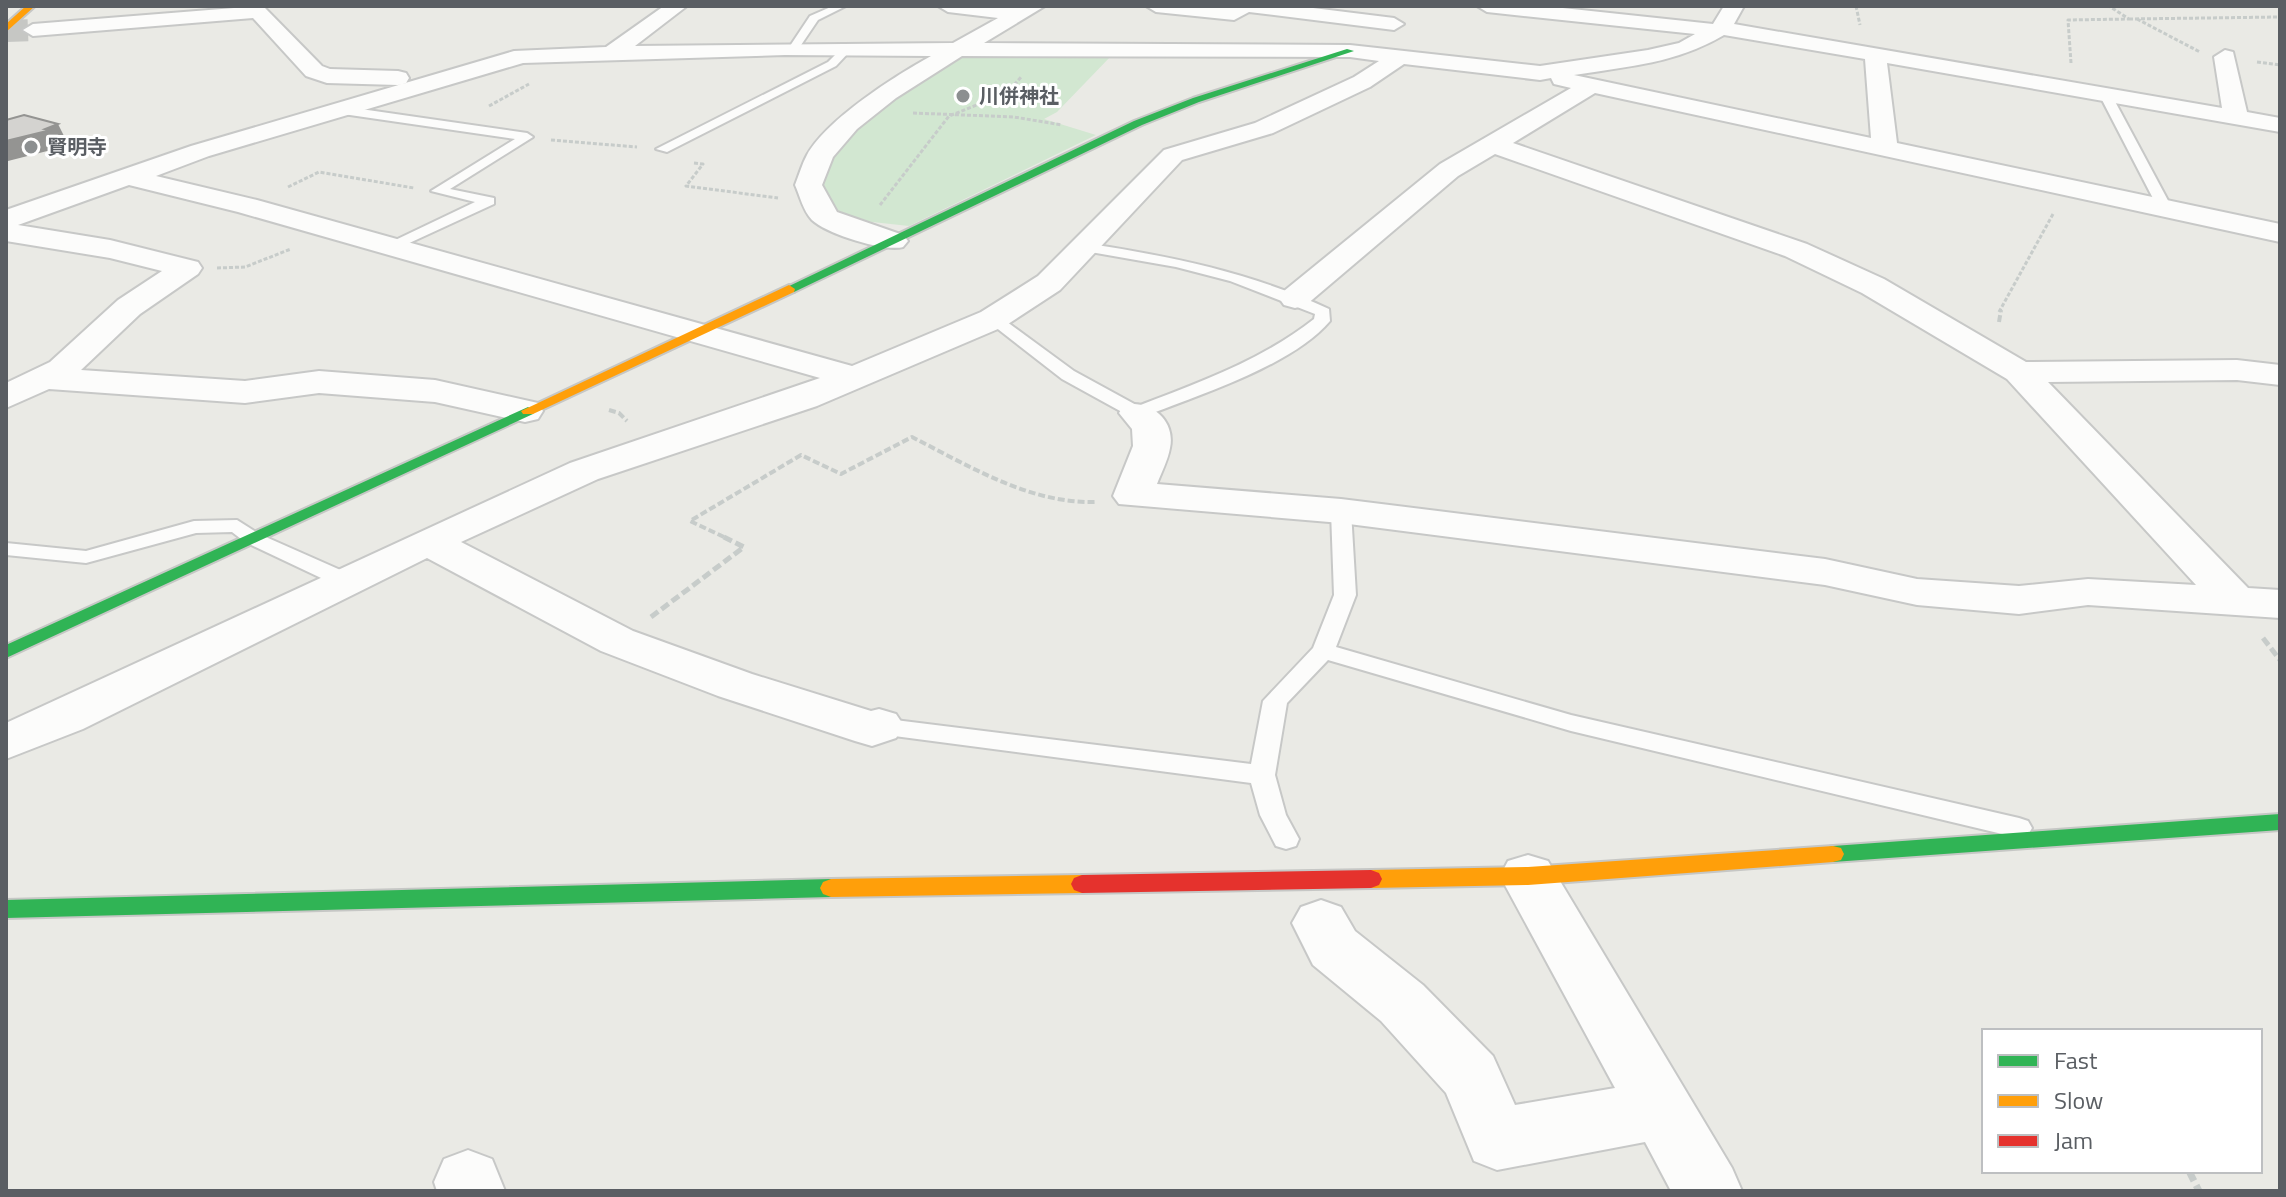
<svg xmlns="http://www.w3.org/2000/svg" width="2286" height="1197" font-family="'Titillium Web','Noto Sans JP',sans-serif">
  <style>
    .green { fill: #d2e7d1 }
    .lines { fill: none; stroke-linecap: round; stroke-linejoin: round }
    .street-tunnel { stroke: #c6c7c4; stroke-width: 22; stroke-dasharray: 22 11; stroke-linecap: butt }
    .lane-casing { stroke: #c7c8c7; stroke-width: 4 }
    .street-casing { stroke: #c7c8c7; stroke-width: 4 }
    .fast-casing { stroke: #c6c7c5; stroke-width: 4 }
    .slow-casing { stroke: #c6c7c5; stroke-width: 4 }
    .jam-casing { stroke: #c6c7c5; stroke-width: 4 }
    .path-far3 { stroke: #c7ccca; stroke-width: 3; stroke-dasharray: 4 2; stroke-linecap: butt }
    .path-far2 { stroke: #c7ccca; stroke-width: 4; stroke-dasharray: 7 3; stroke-linecap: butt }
    .path-far1 { stroke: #c7ccca; stroke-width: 5; stroke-dasharray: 9 4; stroke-linecap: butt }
    .path { stroke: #c7ccca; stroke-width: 7; stroke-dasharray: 11 5; stroke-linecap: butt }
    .lane { fill: #fcfcfb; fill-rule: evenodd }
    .street { fill: #fcfcfb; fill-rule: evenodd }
    .fast { fill: #30b455; fill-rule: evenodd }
    .slow { fill: #ff9f0a; fill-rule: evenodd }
    .jam { fill: #e5322d; fill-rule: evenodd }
    .shaded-wall { fill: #949492 }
    .building { fill: #d4d3d0; stroke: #949492; stroke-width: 2 }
    .poi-dot { fill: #8c8f90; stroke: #fff; stroke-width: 3 }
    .labels { text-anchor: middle; stroke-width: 6; stroke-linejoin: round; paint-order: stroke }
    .far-poi-label { font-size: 20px; font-weight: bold; fill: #5a5e63; stroke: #fff; text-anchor: start }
  </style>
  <rect width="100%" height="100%" fill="#eaeae5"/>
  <path class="green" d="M1113,54L1057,112L1044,119L1096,135L909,226L854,220L833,207L819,190L822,166L851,131L884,103L958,55Z"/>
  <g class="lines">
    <path class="street-tunnel" d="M6,31L33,30"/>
    <g class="lane-casing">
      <path id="lane" d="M833,6H846L818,20L797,51H789L788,49L810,16Z
        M842,48L851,50L836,66L667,152L656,149L828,62Z
        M2101,92L2111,94L2172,208L2170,211L2158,208L2099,94Z
        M340,106L527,133L533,137L450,189L494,198V204L392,251L385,247L387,244L475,202L431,191L515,139L336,113L334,110Z
        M1084,243C1169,256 1250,272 1329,309L1330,321C1292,366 1198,395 1143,417H1131L1062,379L985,319L993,314L999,316L1074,371L1138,406C1200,382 1262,360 1314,319L1315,314L1230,281L1176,267L1079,250L1077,247Z
        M1341,505L1351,511L1356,595L1336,647L1571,715L2019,818L2028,821L2032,828L2028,835L2019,838L1571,731L1328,660L1287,703L1275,775L1286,815L1299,839L1296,846L1286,849L1276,846L1260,815L1251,783L879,734L870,732L867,726L870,720L879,718L1251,764L1263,701L1313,648L1334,595L1331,511Z
        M237,520L259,534L354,576L357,581L346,588L338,586L245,542L232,532L196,533L86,563L6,555V543L86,551L194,521Z"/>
    </g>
    <g class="street-casing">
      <path id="street" d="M258,6L265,8L322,66L330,69L398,71L406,73L409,78L406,83L398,85L327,83L306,76L253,18L33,36L23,30L33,24Z
        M664,6H687L635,46L953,43L998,18L948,12L938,6L1016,8L1045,6L984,43L1350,45L1540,66L1648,50L1679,43L1695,34L1487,12L1477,6H1544L1713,24L1724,6H1744L1734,24L2222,108L2214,57L2225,50L2233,52L2247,112L2280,118V132L1887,63L1897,143L2280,224V242L1595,93L1513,143L1807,244L1884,279L2026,362L2237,360L2280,365V385L2237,380L2048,382L2248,588L2280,590V618L2088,605L2019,614L1917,605L1825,585L1341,523L1119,504L1113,496L1133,446L1132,429L1119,413L1124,405C1150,399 1176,420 1170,448C1168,460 1161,473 1157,484L1341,499L1825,559L1917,579L2019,586L2088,579L2196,585L2007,379L1862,293L1785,256L1495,154L1458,176L1306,305L1295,308L1284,305L1279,298L1284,291L1440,164L1571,88L1554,84L1551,78L1540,80L1404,64L1370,87L1273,133L1182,160L1060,290L1005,326L817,406L598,479L461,542L633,631L752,674L871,711L879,709L896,714L904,726L896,738L872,746L855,741L718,696L601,651L427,558L83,729L6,759V723L570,463L820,378L238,212L129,185L18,225L110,240L198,262L202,268L198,274L140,314L81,370L245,381L319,371L435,380L538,403L543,411L538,419L525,422L435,402L319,393L245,403L49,389L6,408V383L50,362L118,300L162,271L110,258L6,241V210L191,146L514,51L606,47ZM1724,35L1865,59L1871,138L1574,75C1630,66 1674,64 1724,35ZM785,55L931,56C895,76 827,119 807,155C802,164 799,175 795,185C800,196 803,211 812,220C827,234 884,252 903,247L908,241L903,235L837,212L822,185L833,157L857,129L896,98L962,56L1350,57L1379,61L1354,77L1255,123L1164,150L1038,276L981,312L852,366L257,200L156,176L209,156L523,63Z
        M1146,6H1297L1394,18L1404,24L1394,30L1249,12L1234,20L1156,12Z
        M1528,855L1548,861L1732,1168L1742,1191H1671L1645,1142L1497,1170L1474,1161L1446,1093L1381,1021L1313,965L1292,923L1301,907L1321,900L1341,907L1355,931L1423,985L1493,1056L1515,1105L1615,1088L1500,876L1508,861Z
        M468,1150L492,1159L505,1191H437L434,1182L444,1159Z"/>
    </g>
    <g class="fast-casing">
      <path id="fast" d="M1347,49L1354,51L1199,102L1142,125L794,292L783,289L1134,121L1193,98Z
        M528,407L535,411L533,414L6,658V645Z
        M2280,814V830L1833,862L1825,860L1822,854L1825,848L1833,846Z
        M831,879L839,882L842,888L839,894L831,897L6,918V900Z"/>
    </g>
    <g class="slow-casing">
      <path id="slow" d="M26,6H35L6,32V24Z
        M789,285L795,289L794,292L533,414H523L521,411Z
        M1833,846L1841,848L1844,854L1841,860L1833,862L1528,885L1371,888L1363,885L1360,879L1363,873L1371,870L1528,867Z
        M1082,875L1090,878L1093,884L1090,890L1082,893L831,897L823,894L820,888L823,882L831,879Z"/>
    </g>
    <g class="jam-casing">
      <path id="jam" d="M1371,870L1379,873L1382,879L1379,885L1371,888L1082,893L1074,890L1071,884L1074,878L1082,875Z"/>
    </g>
    <path class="path-far3" d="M1856,6L1860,25
      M2129,19L2280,17
      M2137,19L2200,52
      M2257,62L2280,65
      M2071,63L2068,20L2129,19L2109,6
      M489,106L529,84
      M913,113L1014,117L1062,125
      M551,140L637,147
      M694,163L703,164L686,186L778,198
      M288,187L319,172L414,188
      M880,205L949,116L1007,93L1022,76
      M217,268L245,267L291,249
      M1999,312L2053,214"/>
    <path class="path-far2" d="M1999,322L2001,310
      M609,410L619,413L627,421
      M724,537L690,521L801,455L841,474L912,437C969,466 1030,504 1096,502"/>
    <path class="path-far1" d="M651,617L744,547L720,535
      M2263,638L2280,660"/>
    <path class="path" d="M2189,1171L2199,1191"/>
    <use href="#lane" class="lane"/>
    <use href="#street" class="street"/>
    <use href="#fast" class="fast"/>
    <use href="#slow" class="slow"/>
    <use href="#jam" class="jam"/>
  </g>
  <path class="shaded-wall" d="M58,124L67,142L58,145L59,148L8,161L6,158V141Z"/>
  <path class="building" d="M24,115L58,124L45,129L51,130L6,141V120Z"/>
  <g class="poi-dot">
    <circle cx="963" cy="96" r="8"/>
    <circle cx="31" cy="147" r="8"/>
  </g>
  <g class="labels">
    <g class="far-poi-label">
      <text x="979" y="103">川併神社</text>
      <text x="47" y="154">賢明寺</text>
    </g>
  </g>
  <rect width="2286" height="1197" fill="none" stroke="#5a5e63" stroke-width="16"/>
  <rect x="1982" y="1029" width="280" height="144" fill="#ffffff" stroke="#bdbfc1" stroke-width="2"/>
  <rect x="1998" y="1055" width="40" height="12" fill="#30b455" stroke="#bdbfc1" stroke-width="2"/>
  <text x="2054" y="1069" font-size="24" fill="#5a5e63">Fast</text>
  <rect x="1998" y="1095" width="40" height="12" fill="#ff9f0a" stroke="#bdbfc1" stroke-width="2"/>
  <text x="2054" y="1109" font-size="24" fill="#5a5e63">Slow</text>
  <rect x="1998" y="1135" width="40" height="12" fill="#e5322d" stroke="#bdbfc1" stroke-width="2"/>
  <text x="2054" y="1149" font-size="24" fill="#5a5e63">Jam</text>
</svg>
